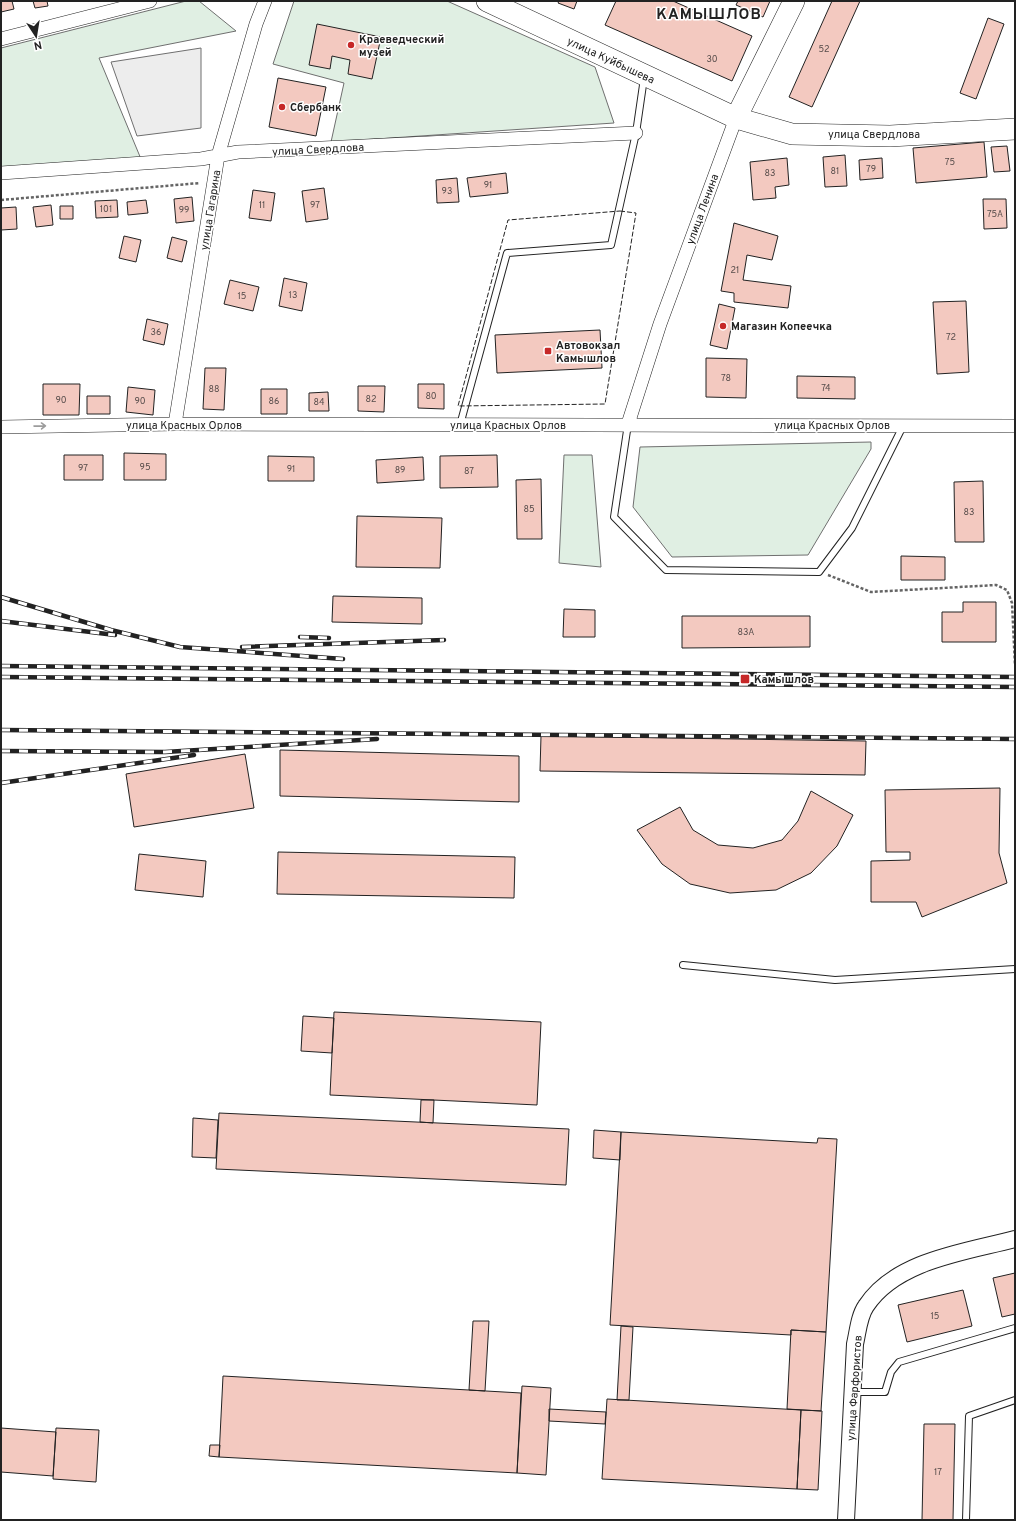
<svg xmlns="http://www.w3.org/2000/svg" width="1016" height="1521" font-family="Overpass,sans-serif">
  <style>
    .green { fill: #e0efe3; stroke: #6f6f6f }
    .parking { fill: #ededed; stroke: #6f6f6f }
    .building { fill: #f3c9c0; stroke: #222 }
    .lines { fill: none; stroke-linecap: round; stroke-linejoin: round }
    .service-casing { stroke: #222; stroke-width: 8 }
    .minor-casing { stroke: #222; stroke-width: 14 }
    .tertiary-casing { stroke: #222; stroke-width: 18 }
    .primary-casing { stroke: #222; stroke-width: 22 }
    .path { stroke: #646464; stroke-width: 2.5; stroke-dasharray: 3 2; stroke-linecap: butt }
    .service { stroke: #fff; stroke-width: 6 }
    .minor { stroke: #fff; stroke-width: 13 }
    .tertiary { stroke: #fff; stroke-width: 16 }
    .primary { stroke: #fff; stroke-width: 21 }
    .rail-casing { stroke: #222; stroke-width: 4.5 }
    .rail { stroke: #fff; stroke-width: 3; stroke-dasharray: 9; stroke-linecap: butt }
    .fence { stroke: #222; stroke-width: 1; stroke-dasharray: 5 2; stroke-linecap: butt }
    .oneway { stroke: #9c9c9c }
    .poi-dot { fill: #c62828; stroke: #fff; stroke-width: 1.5 }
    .labels { text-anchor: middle; stroke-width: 3; stroke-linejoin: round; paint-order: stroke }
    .number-label { font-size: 9px; fill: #564c4a }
    .poi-label { font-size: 11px; font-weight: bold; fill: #222; stroke: #fff; text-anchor: start }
    .street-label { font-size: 11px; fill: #222; stroke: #fff }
    .district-label { font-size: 15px; font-weight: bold; letter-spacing: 1px; fill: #222; stroke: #fff }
  </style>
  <rect width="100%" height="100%" fill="#fff"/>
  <path class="green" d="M186,1H199L236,31L99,58L141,159L1,168V48Z
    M294,1H447L595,67L614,123L331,142L344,83L273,64Z
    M871,442V449L808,555L672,557L633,507L640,447Z
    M564,455H592L601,567L559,563Z"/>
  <path class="parking" d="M201,48V128L137,136L111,62Z"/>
  <path class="building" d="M1,1H12L14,9L1,12Z
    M33,1H47L48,6L35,8Z
    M559,1H577L574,9L558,3Z
    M616,1H673L752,36L732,81L605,25Z
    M738,1H770L763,17L736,5Z
    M832,1H860L812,107L789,97Z
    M988,18L1004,24L976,99L960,93Z
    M317,24L381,37L372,79L348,74L350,60L332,56L330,69L309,65Z
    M278,78L326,87L316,136L269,127Z
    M984,142L987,177L916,183L913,148Z
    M1007,146L1010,171L994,172L991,147Z
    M845,155L847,186L825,187L823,157Z
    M787,158L789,185L775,187L776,198L753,200L750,162Z
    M882,158L883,178L860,180L859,160Z
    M506,173L508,193L470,197L467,178Z
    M457,178L459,202L437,203L436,180Z
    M324,188L328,219L306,222L302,191Z
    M253,190L275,193L271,221L249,218Z
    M192,197L194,221L176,223L174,199Z
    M983,199H1006L1007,228L984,229Z
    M117,200L118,217L96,218L95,201Z
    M146,200L148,213L128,215L127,202Z
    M51,205L53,225L36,227L33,207Z
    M60,206H73V219H60Z
    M16,207L17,229L1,230V208Z
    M734,223L778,236L772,260L747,255L743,280L791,286L788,308L734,302V293L721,291Z
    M124,236L141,240L136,262L119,258Z
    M172,237L187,241L182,262L167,258Z
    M284,278L307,283L302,311L279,306Z
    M230,280L259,287L253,311L224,304Z
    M966,301L969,372L937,374L933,302Z
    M719,304L735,308L727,349L710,345Z
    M147,319L168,324L164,345L143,340Z
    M600,330L602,368L497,373L495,335Z
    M706,358L747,359L746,398L706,397Z
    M205,368H226L224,410L203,409Z
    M797,376L855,377V399L797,398Z
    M43,384H80L79,415H43Z
    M418,384H444V409L418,408Z
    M358,386H385L384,412L358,411Z
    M128,387L155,390L153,415L126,412Z
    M261,389H287V414H261Z
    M328,392L329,411H309V393Z
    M87,396H110V414H87Z
    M124,453L166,454V480H124Z
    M64,455H103V480H64Z
    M497,455L498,487L440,488V456Z
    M268,456L314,457V481H268Z
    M423,457L424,480L377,483L376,460Z
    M541,479L542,539H517L516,480Z
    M983,481L984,542H955L954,482Z
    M357,516L442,518L440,568L356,567Z
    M901,556L945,557V580H901Z
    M333,596L422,598V624L332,622Z
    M963,602H996V642H942V612H963Z
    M564,609L595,610V637H563Z
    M682,616H810V647L682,648Z
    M541,736L866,741L865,775L540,771Z
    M280,750L519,756V802L280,796Z
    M245,754L254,808L134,827L126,774Z
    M1000,788L999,853L1007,883L922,917L916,902H871V861L910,860V852H886L885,790Z
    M811,791L853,815L837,846L811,873L776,890L730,893L690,884L662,864L637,830L680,807L693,830L718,845L753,848L782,840L798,821Z
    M278,852L515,857L514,898L277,894Z
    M139,854L206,861L203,897L135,890Z
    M334,1012L541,1022L537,1105L330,1095Z
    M303,1016L334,1018L332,1053L301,1051Z
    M421,1100H434L433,1123L420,1122Z
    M219,1113L569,1129L566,1185L216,1169Z
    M193,1118L218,1120L216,1158L192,1157Z
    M594,1130L621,1132L620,1160L593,1158Z
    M621,1132L817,1143L818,1138L837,1139L826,1332L791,1330V1335L610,1325Z
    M1015,1273V1314L1002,1317L993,1278Z
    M963,1290L972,1326L907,1342L898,1305Z
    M473,1321H489L485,1391L469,1390Z
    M621,1326L633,1327L629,1400H617Z
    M791,1330L826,1332L821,1411L787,1409Z
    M223,1376L521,1393L517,1473L219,1457Z
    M522,1386L551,1388L546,1475L517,1473Z
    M607,1399L801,1410L797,1489L602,1479Z
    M549,1409L606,1412L605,1424L549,1421Z
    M801,1410L822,1411L818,1490L797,1489Z
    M924,1424H955L953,1520H922Z
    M1,1428L56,1432L53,1476L1,1472Z
    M56,1428L99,1430L96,1482L53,1479Z
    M210,1445H220L219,1457L209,1456Z"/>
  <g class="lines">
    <g class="service-casing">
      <path id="service" d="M628,424L614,517L666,570L819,572L852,528L903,426
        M460,425L507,253L611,245L636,133L644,78
        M683,965L835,980L1015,969
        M854,1392H885L891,1372L899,1362L1015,1328
        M966,1520L969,1416L1015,1400"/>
    </g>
    <g class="minor-casing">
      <path id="minor" d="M1,39L150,1
        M1,173L201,159L238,152L636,133
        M175,424L218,156L256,24L265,1
        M628,424L660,324L736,118
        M1,427L175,424L1015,426"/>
    </g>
    <g class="tertiary-casing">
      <path id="tertiary" d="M846,1520L855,1344C858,1331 859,1316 866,1306C896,1260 966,1252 1015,1239"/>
    </g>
    <g class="primary-casing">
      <path id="primary" d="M487,1L736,118L792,134L890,136L1015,129
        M736,118L794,1"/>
    </g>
    <path class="path" d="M1,200L200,183
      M828,575L871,592L996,585L1007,590L1012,603L1015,665"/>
    <use href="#service" class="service"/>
    <use href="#minor" class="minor"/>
    <use href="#tertiary" class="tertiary"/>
    <use href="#primary" class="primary"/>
    <g class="rail-casing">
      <path id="rail" d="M1,597L111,630L180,647L343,659
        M1,621L115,635
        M300,637L329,638
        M242,647L444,640
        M1,666L1015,677
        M1,677L1015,687
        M1,730L1015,739
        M1,751L165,752L377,739
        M1,783L194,755"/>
    </g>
    <use href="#rail" class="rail"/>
    <path class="fence" d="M620,211L636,213L605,404L458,406L508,220Z"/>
  </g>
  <defs><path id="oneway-shaft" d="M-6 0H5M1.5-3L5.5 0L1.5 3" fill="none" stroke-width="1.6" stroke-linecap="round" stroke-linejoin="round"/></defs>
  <use class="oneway" href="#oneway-shaft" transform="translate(40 426) rotate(-1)"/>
  <g class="poi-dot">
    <circle cx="351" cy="45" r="4"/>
    <circle cx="282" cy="107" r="4"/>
    <circle cx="723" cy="326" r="4"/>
    <rect x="544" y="347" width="8" height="8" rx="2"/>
    <rect x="740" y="674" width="10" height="10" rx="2"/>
  </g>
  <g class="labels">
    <g class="number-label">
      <text x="824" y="52">52</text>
      <text x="712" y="62">30</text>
      <text x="950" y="165">75</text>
      <text x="871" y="172">79</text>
      <text x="835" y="174">81</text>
      <text x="770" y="176">83</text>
      <text x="488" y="188">91</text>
      <text x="447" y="194">93</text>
      <text x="262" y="208">11</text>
      <text x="315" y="208">97</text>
      <text x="106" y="212">101</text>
      <text x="184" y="213">99</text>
      <text x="995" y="217">75А</text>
      <text x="735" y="273">21</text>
      <text x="293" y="298">13</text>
      <text x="242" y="299">15</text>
      <text x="156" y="335">36</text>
      <text x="951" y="340">72</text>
      <text x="726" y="381">78</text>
      <text x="826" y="391">74</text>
      <text x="214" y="392">88</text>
      <text x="431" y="399">80</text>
      <text x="371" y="402">82</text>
      <text x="61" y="403">90</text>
      <text x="140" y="404">90</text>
      <text x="274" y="404">86</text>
      <text x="319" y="405">84</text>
      <text x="145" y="470">95</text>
      <text x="83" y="471">97</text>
      <text x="291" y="472">91</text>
      <text x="400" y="473">89</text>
      <text x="469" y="474">87</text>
      <text x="529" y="512">85</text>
      <text x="969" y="515">83</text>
      <text x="746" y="635">83А</text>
      <text x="935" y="1319">15</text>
      <text x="938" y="1475">17</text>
    </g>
    <g class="poi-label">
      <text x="359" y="43">Краеведческий<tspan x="359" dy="13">музей</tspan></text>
      <text x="290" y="111">Сбербанк</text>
      <text x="731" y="330">Магазин Копеечка</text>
      <text x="556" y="349">Автовокзал<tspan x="556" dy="13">Камышлов</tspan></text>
      <text x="754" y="683">Камышлов</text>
    </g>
    <g class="street-label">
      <text transform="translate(611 60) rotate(25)" y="4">улица Куйбышева</text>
      <text x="874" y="138">улица Свердлова</text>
      <text transform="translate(318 149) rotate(-3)" y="4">улица Свердлова</text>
      <text transform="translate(702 209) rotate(-70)" y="4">улица Ленина</text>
      <text transform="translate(210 210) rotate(-81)" y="4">улица Гагарина</text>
      <text x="184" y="429">улица Красных Орлов</text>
      <text x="508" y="429">улица Красных Орлов</text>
      <text x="832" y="429">улица Красных Орлов</text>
      <text transform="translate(854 1388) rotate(-86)" y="4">улица Фарфористов</text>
    </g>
    <g class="district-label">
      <text x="709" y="19">КАМЫШЛОВ</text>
    </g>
  </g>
  <rect width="1016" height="1521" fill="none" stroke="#222222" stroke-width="4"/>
  <g transform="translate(36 36) rotate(168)" stroke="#ffffff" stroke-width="3" paint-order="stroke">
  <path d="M0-3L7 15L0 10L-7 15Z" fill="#222222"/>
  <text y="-6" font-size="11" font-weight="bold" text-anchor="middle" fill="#222222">N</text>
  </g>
</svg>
